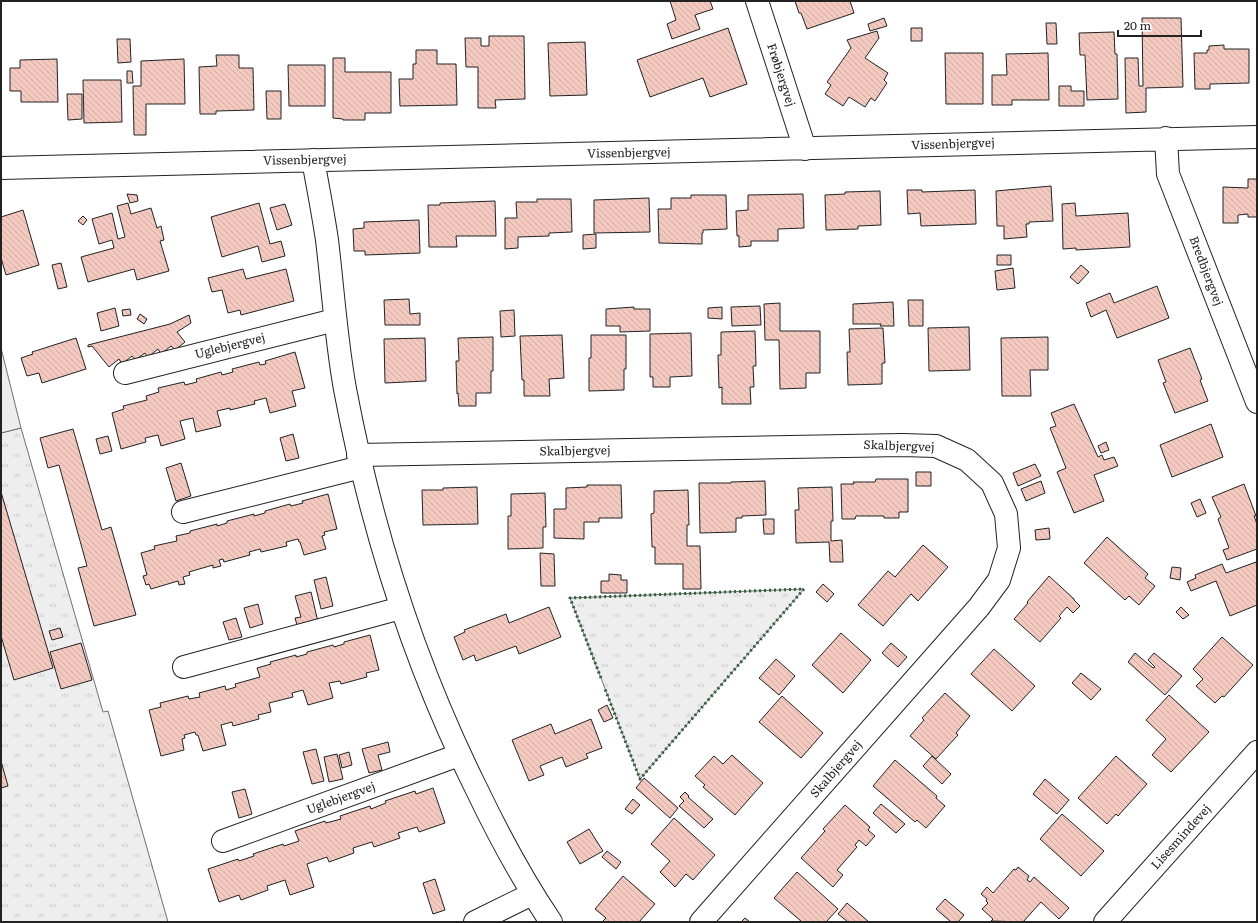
<svg xmlns="http://www.w3.org/2000/svg" width="1258" height="923" font-family="Literata,serif">
  <style>
    .park { fill: url(#park-tufts); stroke: #6f6f6f }
    .parking { fill: #ededed; stroke: #6f6f6f }
    .building { fill: url(#building-back-hatch); stroke: #222 }
    .lines { fill: none; stroke-linecap: round; stroke-linejoin: round }
    .minor-casing { stroke: #222; stroke-width: 24 }
    .minor { stroke: #fff; stroke-width: 22 }
    .hedge { stroke: #2f5e38; stroke-width: 3; stroke-dasharray: 2 3; stroke-linecap: butt }
    .labels { text-anchor: middle; stroke-width: 3; stroke-linejoin: round; paint-order: stroke }
    .street-label { font-size: 12px; fill: #222; stroke: #fff }
  </style>
  <defs>
    <pattern id="park-tufts" width="24" height="20" patternUnits="userSpaceOnUse"><rect width="24" height="20" fill="#eee"/><path d="M3 7l-1-3M5 7V3M7 7l1-3M15 17l-1-3M17 17v-4M19 17l1-3" fill="none" stroke="#ccc"/></pattern>
    <pattern id="building-back-hatch" width="6" height="6" patternUnits="userSpaceOnUse"><rect width="6" height="6" fill="#f3c9c0"/><path d="M-1 5l2 2M0 0l6 6M5-1l2 2" fill="none" stroke="#d0aca5"/></pattern>
  </defs>
  <rect width="100%" height="100%" fill="#fff"/>
  <path class="park" d="M21,428L103,712L108,711L168,922H1V433Z
    M804,589L640,779L570,598Z"/>
  <path class="parking" d="M1,348L21,428L1,433Z"/>
  <path class="building" d="M670,1H710L713,9L695,15L700,29L672,39L667,24L676,20Z
    M795,1H850L854,13L807,29L801,13H799Z
    M884,18L887,26L870,31L868,24Z
    M1142,18H1181L1183,87L1146,88V112L1126,113L1125,58H1138L1139,86H1143Z
    M1046,23H1056L1057,44H1047Z
    M728,28L747,84L710,97L703,78L650,97L637,60Z
    M911,28H922V41H911Z
    M877,31L879,38L865,58L888,73L884,80L887,83L875,101L871,98L865,107L849,97L843,106L825,94L831,85L827,82L851,48L847,40Z
    M1114,32L1115,54H1117L1118,99L1087,100L1085,55H1080L1079,33Z
    M489,36H524L525,99L495,100L496,108H478V67H466L465,38H481V46H489Z
    M117,39H130L131,62L118,63Z
    M585,42L587,95L550,96L548,43Z
    M1224,45V49H1249V83L1210,84V89H1195L1194,53H1207V50H1209V46Z
    M416,50H437V64H456L457,105L400,106L399,79H413V64H416Z
    M945,53H983V104H946Z
    M1048,53L1049,100H1012V105H992V75H1007L1006,54Z
    M216,55H239V68H253L254,110L216,111V114H200L199,67L217,66Z
    M333,58H345V72H391V113H365V120H343V119L333,118Z
    M57,59L58,102H21V91H10V68H20V60Z
    M184,59L185,104H146V135H134L133,86H141V61Z
    M288,65H325V106H289Z
    M127,71H132L133,83H127Z
    M83,80H121L122,122L84,123Z
    M1059,86H1071V91H1084V106H1059Z
    M266,91H281V119H267Z
    M67,94H82V119L68,120Z
    M1248,179H1257V217H1248V214L1238,215V223H1223V187L1248,188Z
    M1051,186L1053,221L1029,222V224H1026L1027,237L1004,239V226H997L996,191Z
    M907,190H922V192L975,190L976,224L921,226L920,213L908,214Z
    M880,191L881,225L858,226V229L826,230L825,195L845,194V192Z
    M127,194L137,195L138,201L130,203Z
    M803,194L804,228L778,229V241H751V246L739,247V236H737L736,211L748,210V195Z
    M691,195H726L727,229L703,230V233H702V244L659,243L658,209H671V198H691Z
    M649,198L650,232L594,233V200Z
    M537,199H571L572,232L549,233V236L518,237V248L505,249V218H517L516,202H537Z
    M495,201L496,236H456L457,247H429L428,205H440V203Z
    M128,203L131,214L151,208L157,228L161,226L164,240L160,241L169,271L137,280L134,269L88,282L81,257L114,248L112,240L99,244L92,219L112,213L118,239L125,237L117,206Z
    M259,203L270,244L281,241L285,256L262,262L258,246L222,257L211,217Z
    M1075,203L1076,216L1128,213L1130,247L1076,250V248L1063,249L1062,204Z
    M285,204L292,225L277,230L270,208Z
    M23,210L39,265L6,275L1,258V217Z
    M83,216L87,220L83,225L78,221Z
    M419,220L420,253L365,255V251H354L353,229L364,228V222Z
    M596,234V248L583,249V235Z
    M997,255H1011V265H997Z
    M61,263L67,287L58,289L52,265Z
    M1081,265L1089,272L1078,284L1070,277Z
    M1013,268L1015,288L997,290L995,271Z
    M243,269L246,279L286,269L294,301L241,315L240,310L228,313L222,290L212,292L208,278Z
    M1157,286L1169,318L1117,338L1106,310L1091,317L1086,303L1110,293L1114,303Z
    M409,299L410,314L420,313V325H385L384,300Z
    M908,300H923V326H909Z
    M893,302L894,326H880L881,324H853V304Z
    M780,303V331H820V373H806V388L780,389L779,340H765L764,304Z
    M760,306L761,325L732,326L731,307Z
    M634,307V309H650V331L620,332V326H606V309Z
    M722,307V319L708,318V308Z
    M115,308L119,326L101,331L97,313Z
    M130,309L131,315L123,316L122,310Z
    M514,310L515,336L501,337L500,311Z
    M140,314L147,319L144,324L137,319Z
    M189,315L191,323L177,332L185,342L175,350L171,346L161,354L158,349L148,357L145,353L135,360L132,356L122,364L119,359L109,367L92,346L88,347V345L170,324Z
    M969,327L970,370L929,371L928,328Z
    M883,328L885,363H882V384L848,385L847,352H850L849,329Z
    M755,331L756,366H753L754,387H750L751,404H722V387L719,388L718,355H721V332Z
    M691,333L692,376L670,377V387H653V377H650V334Z
    M562,335L564,378L549,379L550,396H524V380H522L520,336Z
    M591,335H626V369H624V390L589,391V358H591Z
    M493,337V371H491V393H476V406H459L458,393L457,394L456,361H459L458,338Z
    M1048,337V370H1030L1031,396H1002L1001,338Z
    M76,338L86,369L42,383L39,373L27,376L21,358L33,354L32,352Z
    M425,338L426,381L385,383L384,339Z
    M1190,348L1202,379L1200,380L1208,401L1175,413L1163,383L1166,382L1158,360Z
    M295,352L305,388L292,391L296,406L270,413L266,398L254,401L255,404L230,410V408L217,411L221,426L196,432L193,418L180,421L185,439L161,446L158,435L145,438L146,442L121,449L112,413L124,409L123,406L147,400L146,396L159,392L158,388L184,382L185,385L197,382L196,379L221,372L222,375L233,372L232,369L259,362L260,365L266,364L265,361Z
    M1074,404L1098,457L1102,455L1104,460L1114,457L1118,466L1094,475L1104,501L1074,513L1057,472L1066,468L1050,428L1056,426L1051,413Z
    M1211,424L1223,457L1172,477L1160,445Z
    M73,429L102,530L111,527L136,615L94,626L78,568L87,566L59,465L48,468L40,438Z
    M293,434L299,458L286,461L280,438Z
    M108,436L112,451L100,454L96,439Z
    M1106,442L1109,450L1101,453L1098,446Z
    M181,463L191,496L176,501L166,468Z
    M1035,464L1041,476L1018,486L1013,473Z
    M916,472H931V486H916Z
    M876,479H908V512H899V518H884V516H856L855,519H842L841,484H854L853,482H875Z
    M765,481L766,515L742,516V518H736V532L700,533L699,483H731V482Z
    M1041,481L1045,493L1026,501L1021,489Z
    M1244,484L1256,516H1254L1257,524V549L1227,560L1223,550L1229,548L1218,519L1221,517L1212,497Z
    M587,485H621L622,518H599V522H584V539L554,538V509H566V488L587,487Z
    M477,487L478,524L423,525L422,490H443V488Z
    M832,487L833,521H831V541L842,540L843,562H830L829,542L796,543L795,510H799L798,488Z
    M688,490L689,525H687V546H700L701,589H683V564H655V547H652L651,514L654,513V491Z
    M1,492L53,668L14,680L1,636Z
    M545,493L546,527H543V548L508,549V516H511V494Z
    M328,494L337,529L324,532L325,535L322,536L326,549L304,555L300,542H299L298,539L286,542L287,546L261,552L260,549L249,552L250,555L224,562L223,559L219,560L221,566L213,568V565L189,572L190,575L183,577L185,584L179,585L178,581L151,589L149,584L146,585L143,576L147,575L141,553L155,549L154,546L177,541L176,536L190,533V531L217,524V526L227,523V521L254,514V516L265,513V511L290,504L291,506L303,503L302,501Z
    M1200,499L1206,513L1197,517L1191,503Z
    M763,519H774V534H764Z
    M1049,528L1050,539L1036,540L1035,530Z
    M1107,537L1148,574L1145,578L1155,586L1139,605L1129,596L1125,600L1084,563Z
    M923,545L948,567L918,601L911,594L883,626L858,605L888,571L895,577Z
    M540,553L554,554L555,586H541Z
    M1256,562L1257,566V605L1230,616L1216,581L1191,591L1187,582L1196,578L1195,575L1222,564L1226,573Z
    M1172,567L1181,568L1180,580L1170,578Z
    M609,574L621,575V580H627V593H601V581H609Z
    M1049,576L1074,599V600L1080,606L1073,613L1067,607L1059,616L1061,618L1040,642L1014,619L1028,603L1027,602Z
    M326,577L333,606L321,609L314,580Z
    M823,584L834,594L827,602L816,592Z
    M311,592L318,622L297,625L295,618L301,617L295,596Z
    M258,604L263,624L250,628L244,608Z
    M549,607L561,637L519,654L516,646L476,661L474,655L463,660L454,637L465,632L464,630L506,614L509,623Z
    M1181,607L1189,615L1183,619L1176,612Z
    M236,618L242,637L229,640L223,622Z
    M60,628L63,637L52,640L49,631Z
    M841,633L871,660L843,693L812,665Z
    M370,635L379,670L366,673L367,677L341,684L340,681L329,683L333,698L308,705L303,690L292,693L293,697L269,703L271,712L258,715L259,719L233,726L232,722L221,725L226,745L203,751L198,735H196L195,732L184,735L185,738L182,739L184,750L161,756L149,710L161,707L160,703L188,696L189,699L200,697L199,693L225,686L226,690L236,687L235,684L260,677L257,668L271,664L270,662L296,655V657L307,654V652L333,645L334,647L344,644V642Z
    M1222,637L1253,665L1224,697L1222,696L1215,703L1196,686L1203,679L1193,669Z
    M81,643L92,680L61,689L50,652Z
    M891,643L907,657L898,667L882,653Z
    M994,649L1035,686L1012,711L971,674Z
    M1135,653L1153,668L1155,667L1148,660L1154,653L1182,676L1165,695L1128,662Z
    M776,659L795,676L779,695L759,678Z
    M1081,673L1101,689L1091,700L1072,683Z
    M945,693L970,716L956,733L958,735L936,759L910,736L924,720L922,718Z
    M1169,695L1209,732L1171,772L1152,755L1166,739L1146,720Z
    M782,696L823,733L801,758L759,722Z
    M607,705L613,718L604,722L598,710Z
    M591,719L602,748L586,754L588,758L566,767L562,757L540,766L544,775L529,781L512,740L551,724L555,734Z
    M388,742L390,752L378,755L382,770L369,773L362,749Z
    M316,749L324,781L312,784L303,752Z
    M349,752L352,765L342,768L339,755Z
    M337,754L343,779L329,782L324,757Z
    M732,755L763,783L735,815L703,787L705,785L695,776L714,756L723,764Z
    M932,756L951,774L942,784L923,766Z
    M1116,756L1147,784L1118,816L1116,814L1107,824L1078,798Z
    M895,760L937,796L936,798L945,806L926,828L917,820L915,822L873,786Z
    M1,761L8,786L1,788Z
    M644,778L678,808L670,818L636,788Z
    M1045,779L1069,800L1057,814L1033,794Z
    M433,788L445,823L419,832L417,827L398,833L400,838L374,847L372,842L353,848L354,853L329,862L327,857L307,864L314,887L290,895L285,880L267,886L268,890L241,900L239,895L219,902L208,869L238,859L239,861L254,856L253,854L283,844L284,846L299,841L295,831L325,821L326,823L341,819L340,816L370,806L371,809L386,803L385,801L415,791L416,794Z
    M245,789L252,814L239,818L232,792Z
    M685,792L689,796L688,797L713,819L704,828L679,806L684,801L680,797Z
    M633,799L640,805L632,814L625,809Z
    M881,804L905,824L896,833L873,813Z
    M845,805L870,827L868,830L875,836L866,846L859,840L855,845L857,847L837,870L843,875L833,887L801,858L825,831L823,829Z
    M1062,814L1104,851L1081,876L1040,839Z
    M674,818L715,855L693,880L686,874L675,887L660,872L670,861L651,844Z
    M589,829L603,851L580,864L567,842Z
    M607,851L621,862L616,869L602,857Z
    M1018,867L1029,876L1027,880L1030,882L1034,877L1069,908L1059,919L1041,902L1023,922L991,921L993,919L982,909L988,903L986,901L987,899L981,894L987,887L993,893L1014,869L1016,870Z
    M797,872L838,909L826,922H802L774,898Z
    M623,876L655,904L639,922H602L606,918L595,909Z
    M435,879L445,910L433,914L423,883Z
    M945,899L964,915L958,922H951L936,909Z
    M847,903L869,922H848L838,914Z
    M745,918L750,922H741Z"/>
  <g class="lines">
    <g class="minor-casing">
      <path id="minor" d="M757,1L805,149
        M1166,138L1168,174L1257,402
        M313,160C318,187 323,213 327,240C333,290 336,339 345,389C371,527 413,661 476,788C498,834 522,879 551,922
        M1,168L1257,137
        M125,373L335,320
        M358,455L902,445L936,446L967,460L992,483L1006,514L1009,548L999,580L979,607L701,922
        M183,512L361,467
        M184,667L401,608
        M223,841L459,755
        M475,922L532,894
        M1105,922L1257,752"/>
    </g>
    <use href="#minor" class="minor"/>
    <path class="hedge" d="M601,678L570,598L804,589L640,779L605,689"/>
  </g>
  <g class="labels">
    <g class="street-label">
      <text transform="translate(781 75) rotate(72)" y="4">Frøbjergvej</text>
      <text transform="translate(953 144) rotate(-2)" y="4">Vissenbjergvej</text>
      <text transform="translate(629 153) rotate(-1)" y="4">Vissenbjergvej</text>
      <text transform="translate(305 160) rotate(-1)" y="4">Vissenbjergvej</text>
      <text transform="translate(1206 271) rotate(69)" y="4">Bredbjergvej</text>
      <text transform="translate(230 346) rotate(-14)" y="4">Uglebjergvej</text>
      <text transform="translate(899 446) rotate(2)" y="4">Skalbjergvej</text>
      <text transform="translate(575 451) rotate(-1)" y="4">Skalbjergvej</text>
      <text transform="translate(836 769) rotate(-49)" y="4">Skalbjergvej</text>
      <text transform="translate(341 798) rotate(-20)" y="4">Uglebjergvej</text>
      <text transform="translate(1181 837) rotate(-48)" y="4">Lisesmindevej</text>
    </g>
  </g>
  <rect width="1258" height="923" fill="none" stroke="#222222" stroke-width="4"/>
  <path d="M1118 30v6h83v-6" fill="none" stroke="#222222" stroke-width="2"/>
  <text x="1124" y="30" font-size="12" fill="#222222" stroke="#ffffff" stroke-width="3" paint-order="stroke">20 m</text>
</svg>
